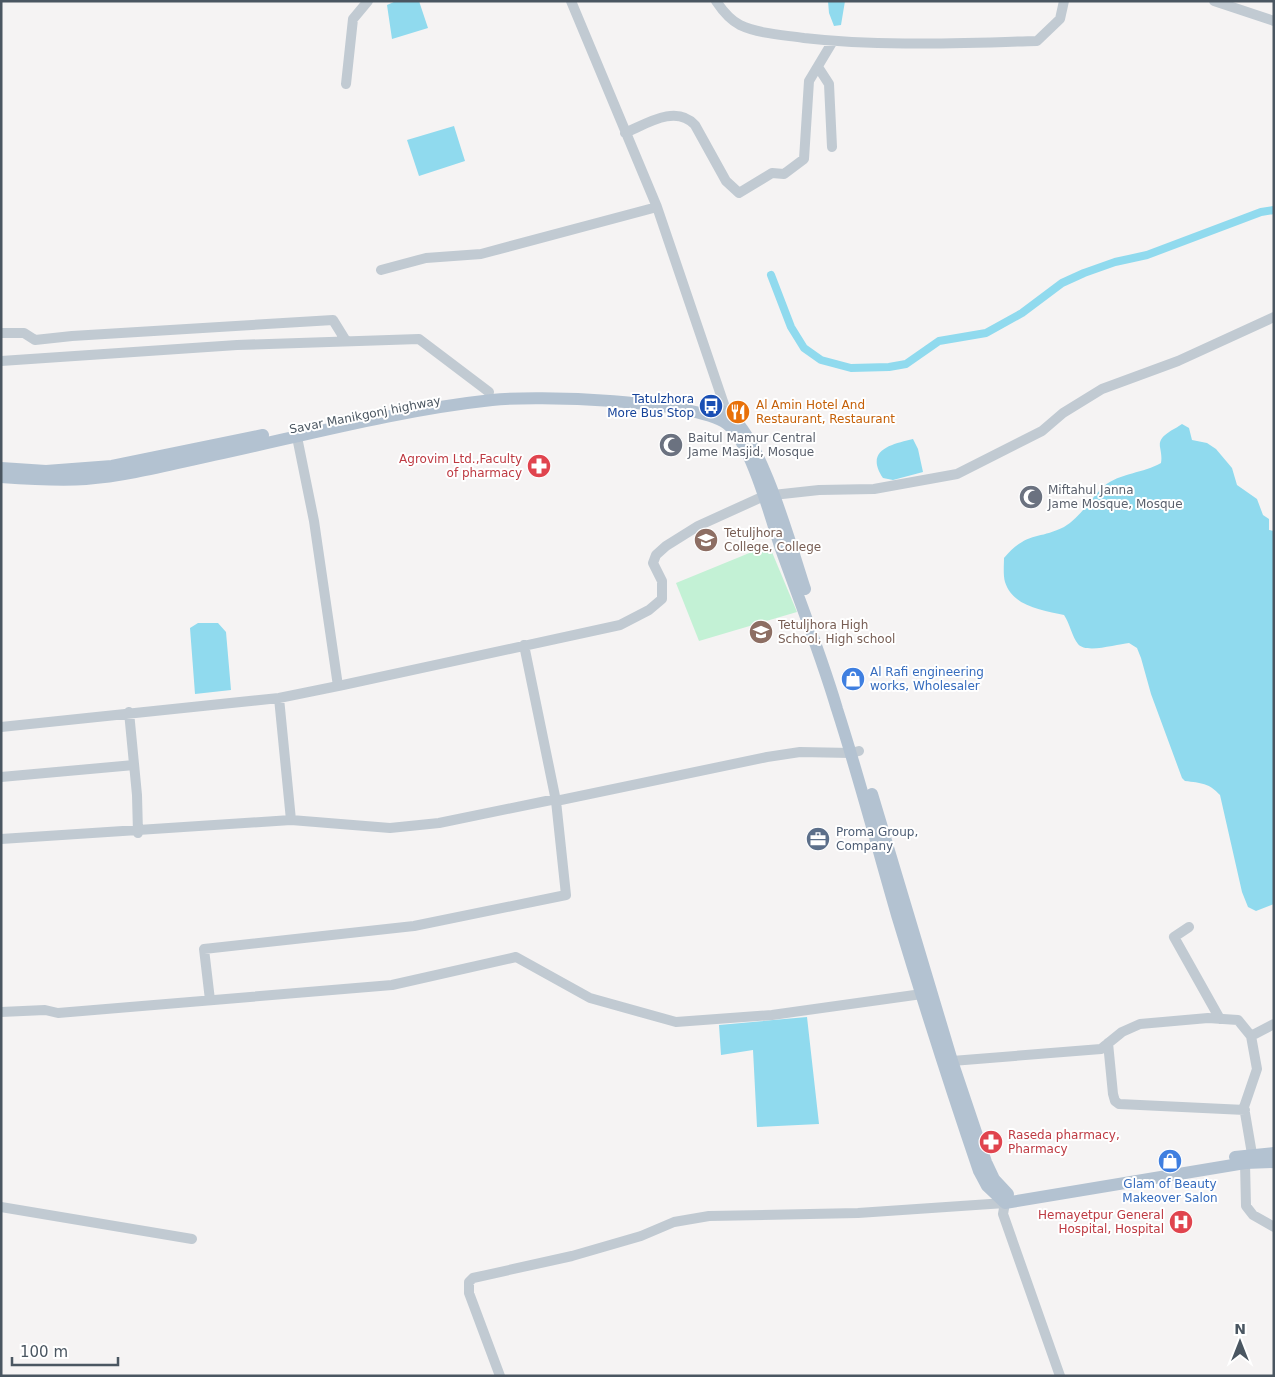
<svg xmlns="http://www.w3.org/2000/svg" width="1275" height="1377" font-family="'DejaVu Sans',sans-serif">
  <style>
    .green { fill: #c3f1d5 }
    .water { fill: #90daee }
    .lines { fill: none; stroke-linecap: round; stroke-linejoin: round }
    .canal { stroke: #90daee; stroke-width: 8 }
    .minor { stroke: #c1cad2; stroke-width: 10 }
    .major { stroke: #b3c2d1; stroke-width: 12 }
    .labels { text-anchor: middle; stroke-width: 4; stroke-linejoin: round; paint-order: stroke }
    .transit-label { font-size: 12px; fill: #164399; stroke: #fff; text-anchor: end }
    .food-label { font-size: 12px; fill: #c56008; stroke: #fff; text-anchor: start }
    .street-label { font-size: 12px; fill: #4a5661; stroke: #fff }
    .worship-label { font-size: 12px; fill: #5b616d; stroke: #fff; text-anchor: start }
    .health-label { font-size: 12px; fill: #be3a42; stroke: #fff; text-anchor: end }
    .education-label { font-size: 12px; fill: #785e54; stroke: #fff; text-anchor: start }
    .shop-label { font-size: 12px; fill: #366cbe; stroke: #fff; text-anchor: start }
    .service-label { font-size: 12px; fill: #4e5e75; stroke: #fff; text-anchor: start }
  </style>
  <rect width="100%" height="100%" fill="#f5f3f3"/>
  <path class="green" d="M769,545L797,612L699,641L676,583Z"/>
  <path class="water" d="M396,1H419L428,28L392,39L387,5Z
    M828,1H845L841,25L834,26L829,13Z
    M454,126L465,161L419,176L407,140Z
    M1182,424L1189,428L1192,440L1207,443L1216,449L1232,468L1237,485L1257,499L1263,515L1269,519V530L1274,531V904L1256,911L1248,907L1242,892L1220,795C1209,783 1201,783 1185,781L1182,778L1151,694L1141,658L1137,648L1129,643C1117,644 1086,654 1078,644C1072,637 1070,624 1064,615C1043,610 1013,607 1005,582C1003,575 1004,565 1004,558C1027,531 1038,540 1064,527C1081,517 1090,499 1104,486C1120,473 1144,473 1161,463C1162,457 1161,453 1160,447C1158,435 1174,430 1182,424Z
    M913,439L918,449L923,472L893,480L883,478C864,450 892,444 913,439Z
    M198,623H218L226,632L231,690L195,694L190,628Z
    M807,1017L819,1124L757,1127L753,1050L721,1055L719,1025Z"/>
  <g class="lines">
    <path class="canal" d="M771,275L791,327L804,348L821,360L851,368L889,367L906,364L939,341L986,333L1022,313L1062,283L1084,273L1115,262L1147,255L1261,212L1274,210"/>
    <path class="minor" d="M571,1L657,207L729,419
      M716,1C722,10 730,20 740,25C759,34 784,35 804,38C882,47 959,43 1037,41L1060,19L1064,1
      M1214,1L1274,21
      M818,67L829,84L832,147
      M346,84L353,19L368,1
      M625,133C646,124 676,104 695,125L726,181L739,193L772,173L784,174L804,159L809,81L833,41
      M381,270L426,258L481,254L657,207
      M1,333H24L35,340L72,336L333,320L346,341
      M1,361L237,345L419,339L489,392
      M297,437L314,521L338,686
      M129,712L137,795L138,833
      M1,727L279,698L343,685L620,625L649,610L662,599V581L653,563L656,555L666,546L698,526L764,496L819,490L874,489L957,474L1042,431L1063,413L1102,389L1178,361L1274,317
      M1,777L134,765
      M556,801L767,757L800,752L851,753L859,751
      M291,820L390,828L439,823L556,799
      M1,839L291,820L279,698
      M1189,927L1174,937L1220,1019
      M210,1000L204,949L414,926L566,895L556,801L524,645
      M1,1012L45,1010L58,1013L392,985L516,957L590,998L676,1022L772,1015L929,993
      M1251,1036L1257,1069L1244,1107L1252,1154
      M1108,1043L1113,1094L1115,1101L1119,1104L1245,1110
      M952,1061L1101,1049L1122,1032L1140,1024L1208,1018L1238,1020L1251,1036L1274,1024
      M1245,1163L1246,1206L1253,1215L1274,1227
      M1,1207L192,1239
      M500,1376L469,1293V1282L473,1278L572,1256L641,1236L674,1222L709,1216L858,1213L1005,1203L1003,1214L1060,1376"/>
    <path class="major" d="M710,408C716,409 723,411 728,414C761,436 792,550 805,589
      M1,468L46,471L112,466L263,435
      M1,477C29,479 57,481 86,479C128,476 172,464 214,455C306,435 399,410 492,400C535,395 695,400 727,424C751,442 771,519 781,549C800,602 821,655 837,709C859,777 877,846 897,915C923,1001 950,1086 979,1171L987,1186L1005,1203L1245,1163L1274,1162
      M872,794L952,1061L986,1162L994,1179L1008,1194
      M1235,1157L1274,1153"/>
  </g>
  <defs>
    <g id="bus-disc" transform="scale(1.25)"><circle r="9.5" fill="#1a4fb4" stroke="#fff"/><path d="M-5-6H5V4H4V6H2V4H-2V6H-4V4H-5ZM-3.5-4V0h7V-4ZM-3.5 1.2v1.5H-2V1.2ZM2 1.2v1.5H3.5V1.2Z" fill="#fff"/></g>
    <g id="restaurant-disc" transform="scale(1.25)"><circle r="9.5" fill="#e8710a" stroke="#fff"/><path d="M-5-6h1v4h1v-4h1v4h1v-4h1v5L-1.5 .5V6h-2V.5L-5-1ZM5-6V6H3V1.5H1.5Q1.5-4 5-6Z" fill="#fff"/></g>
    <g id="mosque-disc" transform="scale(1.25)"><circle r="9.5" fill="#6b7280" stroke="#fff"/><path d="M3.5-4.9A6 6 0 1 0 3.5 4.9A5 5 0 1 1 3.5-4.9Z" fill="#fff"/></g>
    <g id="pharmacy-disc" transform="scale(1.25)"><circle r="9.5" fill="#e0444e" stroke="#fff"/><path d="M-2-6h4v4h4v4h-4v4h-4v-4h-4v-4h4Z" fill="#fff"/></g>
    <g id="university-disc" transform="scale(1.25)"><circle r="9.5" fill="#8d6e63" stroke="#fff"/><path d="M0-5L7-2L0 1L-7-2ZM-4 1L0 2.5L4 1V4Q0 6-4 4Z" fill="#fff"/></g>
    <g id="school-disc" transform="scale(1.25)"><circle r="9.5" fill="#8d6e63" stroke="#fff"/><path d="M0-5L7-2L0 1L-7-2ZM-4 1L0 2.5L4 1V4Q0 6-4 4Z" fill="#fff"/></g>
    <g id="shop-disc" transform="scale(1.25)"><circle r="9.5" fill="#3f7fe0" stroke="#fff"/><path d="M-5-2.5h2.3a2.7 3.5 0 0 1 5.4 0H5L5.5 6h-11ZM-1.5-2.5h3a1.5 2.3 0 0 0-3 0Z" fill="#fff"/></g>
    <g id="office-disc" transform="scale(1.25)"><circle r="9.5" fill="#5c6f8a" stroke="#fff"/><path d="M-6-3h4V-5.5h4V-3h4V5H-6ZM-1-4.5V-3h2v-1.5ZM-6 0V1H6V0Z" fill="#fff"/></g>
    <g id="hospital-disc" transform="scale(1.25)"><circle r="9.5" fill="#e0444e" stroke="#fff"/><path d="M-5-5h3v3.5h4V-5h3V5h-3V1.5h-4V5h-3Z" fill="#fff"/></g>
  </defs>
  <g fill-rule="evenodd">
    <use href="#bus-disc" x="711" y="406"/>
    <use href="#restaurant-disc" x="738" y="412"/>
    <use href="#mosque-disc" x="671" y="445"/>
    <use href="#pharmacy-disc" x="539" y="466"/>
    <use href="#mosque-disc" x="1031" y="497"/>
    <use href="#university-disc" x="706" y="540"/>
    <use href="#school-disc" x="761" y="632"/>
    <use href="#shop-disc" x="853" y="679"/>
    <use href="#office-disc" x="818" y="839"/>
    <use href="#pharmacy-disc" x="991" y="1142"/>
    <use href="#shop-disc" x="1170" y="1161"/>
    <use href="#hospital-disc" x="1181" y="1222"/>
  </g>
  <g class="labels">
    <g class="transit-label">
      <text x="694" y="403">Tatulzhora<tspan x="694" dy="14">More Bus Stop</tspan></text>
    </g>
    <g class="food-label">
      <text x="756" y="409">Al Amin Hotel And<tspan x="756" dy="14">Restaurant, Restaurant</tspan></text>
    </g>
    <g class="street-label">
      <text transform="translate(365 415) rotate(-11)" y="4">Savar Manikgonj highway</text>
    </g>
    <g class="worship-label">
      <text x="688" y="442">Baitul Mamur Central<tspan x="688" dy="14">Jame Masjid, Mosque</tspan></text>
      <text x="1048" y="494">Miftahul Janna<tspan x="1048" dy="14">Jame Mosque, Mosque</tspan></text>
    </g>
    <g class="health-label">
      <text x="522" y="463">Agrovim Ltd.,Faculty<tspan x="522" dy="14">of pharmacy</tspan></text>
      <text x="1008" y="1139" text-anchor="start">Raseda pharmacy,<tspan x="1008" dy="14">Pharmacy</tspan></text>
      <text x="1164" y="1219">Hemayetpur General<tspan x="1164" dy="14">Hospital, Hospital</tspan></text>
    </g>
    <g class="education-label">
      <text x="724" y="537">Tetuljhora<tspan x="724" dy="14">College, College</tspan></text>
      <text x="778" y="629">Tetuljhora High<tspan x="778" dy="14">School, High school</tspan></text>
    </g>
    <g class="shop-label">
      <text x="870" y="676">Al Rafi engineering<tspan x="870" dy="14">works, Wholesaler</tspan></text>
      <text x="1170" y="1188" text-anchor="middle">Glam of Beauty<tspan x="1170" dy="14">Makeover Salon</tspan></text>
    </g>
    <g class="service-label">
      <text x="836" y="836">Proma Group,<tspan x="836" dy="14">Company</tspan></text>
    </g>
  </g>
  <rect width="1275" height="1377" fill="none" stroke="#4a5661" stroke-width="5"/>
  <g transform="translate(1240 1342)" stroke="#ffffff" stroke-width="4" paint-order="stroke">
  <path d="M0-4L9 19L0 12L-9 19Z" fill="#4a5661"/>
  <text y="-8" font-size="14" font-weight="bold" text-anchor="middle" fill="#4a5661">N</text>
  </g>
  <path d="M12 1357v8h106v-8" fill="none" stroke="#4a5661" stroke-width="2.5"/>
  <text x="20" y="1357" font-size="15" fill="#4a5661" stroke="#ffffff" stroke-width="4" paint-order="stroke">100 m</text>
</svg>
